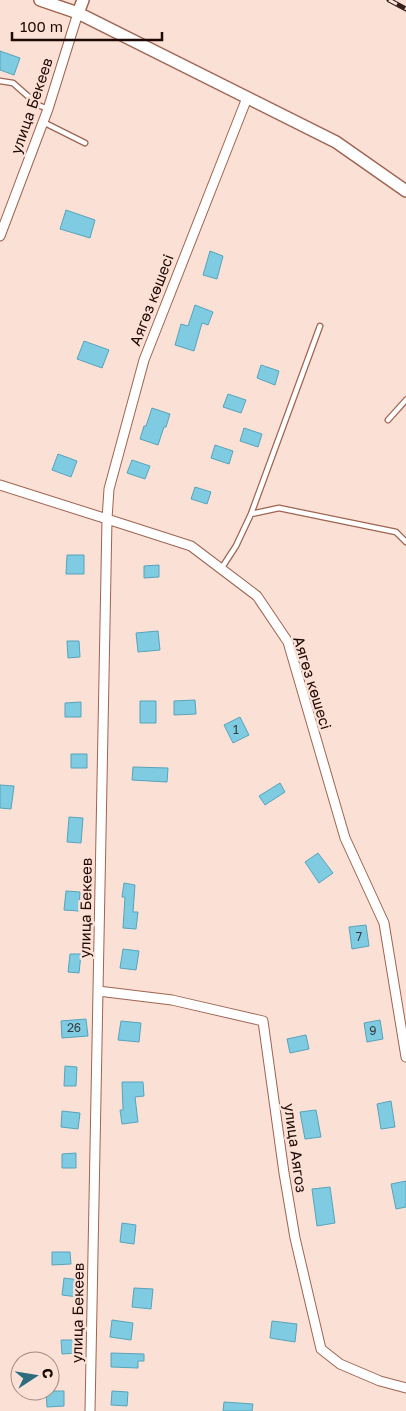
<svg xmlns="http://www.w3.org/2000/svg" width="406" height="1411" font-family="'Golos Text',sans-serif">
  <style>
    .building { fill: #7ecbe2; stroke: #57a4bb }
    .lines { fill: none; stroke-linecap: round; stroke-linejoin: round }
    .service-casing { stroke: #9f6450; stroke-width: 7 }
    .minor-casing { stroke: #9f6450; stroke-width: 11 }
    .tertiary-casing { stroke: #9f6450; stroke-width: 14 }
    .service { stroke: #fff; stroke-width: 4.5 }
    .minor { stroke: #fff; stroke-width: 9 }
    .tertiary { stroke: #fff; stroke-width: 11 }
    .rail-casing { stroke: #361f19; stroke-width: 5 }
    .rail { stroke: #fbe0d6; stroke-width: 3; stroke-dasharray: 9; stroke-linecap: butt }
    .labels { text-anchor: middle; stroke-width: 5; stroke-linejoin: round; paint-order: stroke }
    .number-label { font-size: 12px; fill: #373a3b }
    .street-label { font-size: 15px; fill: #1f0903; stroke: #fbe0d6 }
  </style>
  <rect width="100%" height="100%" fill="#fbe0d6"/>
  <path class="building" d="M0,51L20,58L14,75L0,70Z
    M66,210L95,220L90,238L60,229Z
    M210,251L223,256L217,279L203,275Z
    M195,305L213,312L208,325L202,323L194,351L175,345L181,324L188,326Z
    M84,341L109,350L102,368L77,359Z
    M261,365L279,371L275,385L257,378Z
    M228,394L246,400L241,413L223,407Z
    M152,408L170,414L166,427H164L158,445L140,439L144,426H146Z
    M244,428L262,434L258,447L240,441Z
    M215,445L233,451L229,464L211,458Z
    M58,454L77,461L71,477L52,470Z
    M132,460L150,466L145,479L127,473Z
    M195,487L211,492L207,504L191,499Z
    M67,555H84V574H66Z
    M159,565V577L144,578V566Z
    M158,631L160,650L138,652L136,633Z
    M67,641H79L80,657L68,658Z
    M195,700L196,714L174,715V701Z
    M140,701H156V723H140Z
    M81,702V717H65V703Z
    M240,717L249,735L233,743L224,725Z
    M71,754H87V768H71Z
    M133,767L168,768L167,782L132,780Z
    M280,783L285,792L265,805L259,796Z
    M0,785L14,786L11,809L0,808Z
    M69,817L83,818L81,843L67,842Z
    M318,853L333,873L319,883L305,862Z
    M124,883L135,885L133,912H138L136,929L123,928L125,897H122Z
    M66,891L80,892L79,911L64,910Z
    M366,925L369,946L352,949L349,927Z
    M123,949L139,951L136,970L120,968Z
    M70,954H81L79,973L68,972Z
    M86,1019L88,1036L62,1038L61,1021Z
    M380,1020L383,1039L367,1042L364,1023Z
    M121,1021L141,1023L139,1042L118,1040Z
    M306,1035L309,1049L290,1053L287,1039Z
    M65,1066L77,1067L76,1086H64Z
    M122,1082H143L144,1096L135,1097L138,1122L122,1124L120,1110H123Z
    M391,1101L395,1127L381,1129L377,1104Z
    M316,1110L321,1137L305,1139L300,1112Z
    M62,1111L80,1113L78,1129L61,1127Z
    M76,1153V1168H62V1154Z
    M406,1181V1207L396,1209L391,1184Z
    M330,1187L335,1223L317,1226L312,1189Z
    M122,1223L136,1225L134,1244L120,1242Z
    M52,1252H70L71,1264L52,1265Z
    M64,1278L80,1280L78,1297L62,1295Z
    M134,1288L153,1289L151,1309L132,1307Z
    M112,1320L133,1323L131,1340L110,1337Z
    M272,1321L297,1324L295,1342L270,1338Z
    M61,1340H76L77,1353L62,1354Z
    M111,1353L144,1354V1361H138V1368L111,1367Z
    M46,1391H64V1406L47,1407Z
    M112,1391L128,1392L127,1406L111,1405Z
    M224,1402L253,1404L252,1411H223Z"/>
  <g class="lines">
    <g class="service-casing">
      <path id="service" d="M0,81L13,83L38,105L48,109
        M43,122L85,143
        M388,420L406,400
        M251,514L279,508L396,532L406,542
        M221,569L236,546L251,514L320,326"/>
    </g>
    <g class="minor-casing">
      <path id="minor" d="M247,98L144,360L109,489L107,519L191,546L257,596L288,642L345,838L384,923L406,1057
        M0,236L48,109L78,13
        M0,485L107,519L90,1411
        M98,991L172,1000L263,1021L284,1173L295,1238L321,1349L340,1364L380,1381L406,1388"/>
    </g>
    <g class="tertiary-casing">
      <path id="tertiary" d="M40,0L78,13L336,142L406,191
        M78,13L83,0"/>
    </g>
    <use href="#service" class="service"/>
    <use href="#minor" class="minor"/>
    <use href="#tertiary" class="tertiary"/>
    <g class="rail-casing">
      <path id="rail" d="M389,0L406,9"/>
    </g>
    <use href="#rail" class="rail"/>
  </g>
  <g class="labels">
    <g class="number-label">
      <text x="236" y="734">1</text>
      <text x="359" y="941">7</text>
      <text x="74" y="1032">26</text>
      <text x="373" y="1035">9</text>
    </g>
    <g class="street-label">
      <text transform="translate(32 106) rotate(-71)" y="5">улица Бекеев</text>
      <text transform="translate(152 300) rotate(-69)" y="5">Аягөз көшесі</text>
      <text transform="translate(312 683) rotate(73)" y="5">Аягөз көшесі</text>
      <text transform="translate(86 908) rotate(-89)" y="5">улица Бекеев</text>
      <text transform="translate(295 1148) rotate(82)" y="5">улица Аягоз</text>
      <text transform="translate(78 1313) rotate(-89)" y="5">улица Бекеев</text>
    </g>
  </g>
  <g transform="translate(35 1376) rotate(78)"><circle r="24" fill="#fbe0d6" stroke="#a38a82"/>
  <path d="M0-4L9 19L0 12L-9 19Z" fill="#2b6d7f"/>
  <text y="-8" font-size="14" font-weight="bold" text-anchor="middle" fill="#1f0903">С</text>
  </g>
  <path d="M12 32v8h150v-8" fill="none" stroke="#1f0903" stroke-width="2.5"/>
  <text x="20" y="32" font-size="15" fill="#1f0903" stroke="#fbe0d6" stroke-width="4" paint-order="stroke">100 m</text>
</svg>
